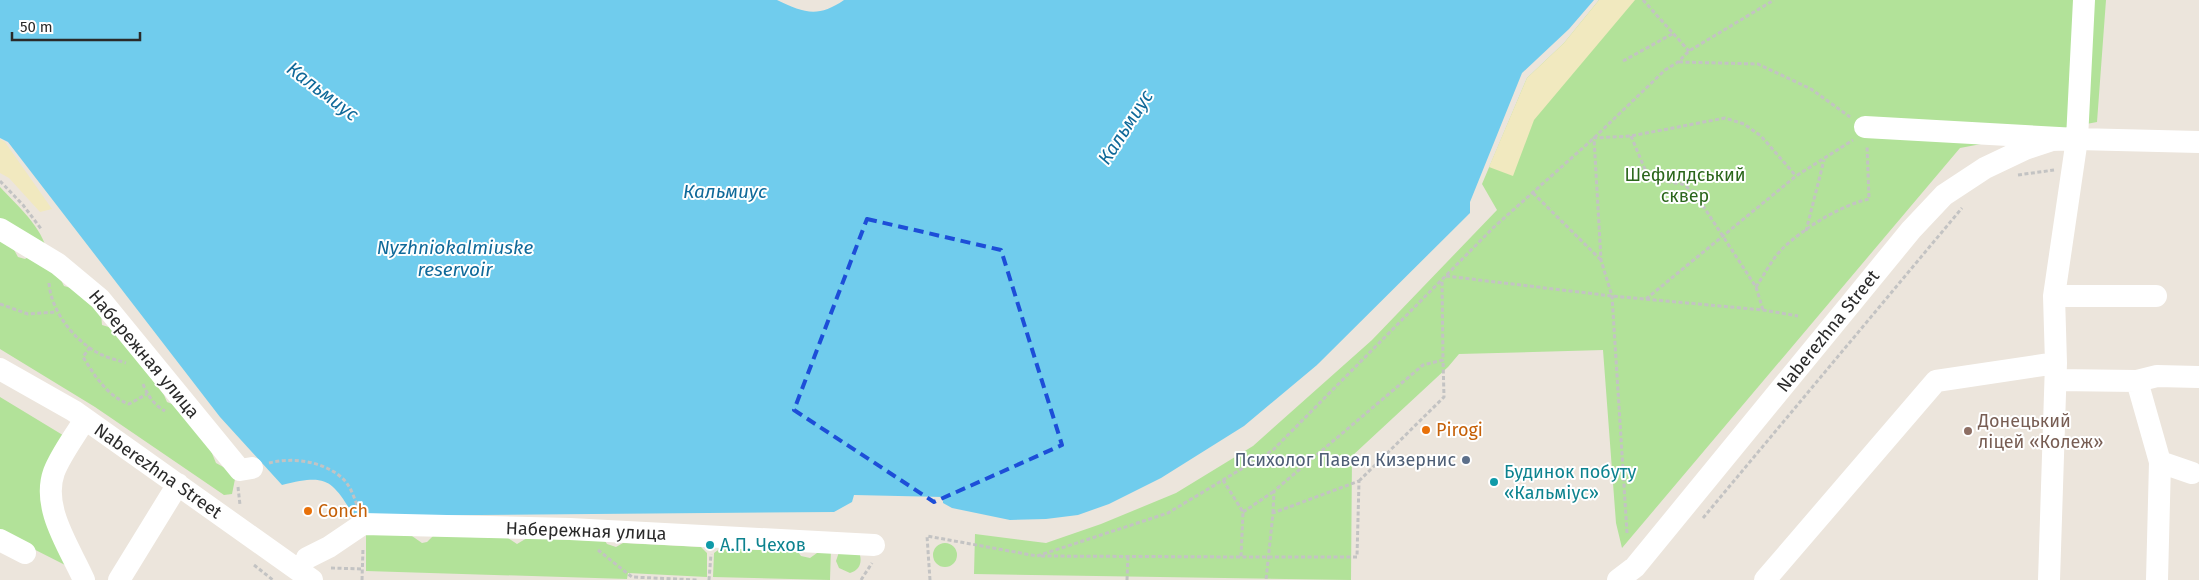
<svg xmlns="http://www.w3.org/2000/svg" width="2199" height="580" font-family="'Fira Sans',sans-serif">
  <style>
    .green { fill: #b2e299 }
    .sand { fill: #f1e9bf }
    .water { fill: #70cced }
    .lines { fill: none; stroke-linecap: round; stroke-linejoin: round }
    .path { stroke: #c3c3c3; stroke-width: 3; stroke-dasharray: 4 2.5; stroke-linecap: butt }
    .minor { stroke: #fff; stroke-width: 22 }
    .marked { fill: none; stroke: #1d4ed8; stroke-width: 4; stroke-dasharray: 10 6; stroke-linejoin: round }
    .food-dot { fill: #e8710a; stroke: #fff; stroke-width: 2 }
    .education-dot { fill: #8d6e63; stroke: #fff; stroke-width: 2 }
    .service-dot { fill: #5c6f8a; stroke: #fff; stroke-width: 2 }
    .culture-dot { fill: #0f9aa8; stroke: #fff; stroke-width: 2 }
    .labels { text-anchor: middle; stroke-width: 4; stroke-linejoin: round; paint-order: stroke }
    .park-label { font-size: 18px; fill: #2b661b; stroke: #fff }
    .street-label { font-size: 18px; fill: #2a2a2a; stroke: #fff }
    .education-label { font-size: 18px; fill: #785e54; stroke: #fff; text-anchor: start }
    .food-label { font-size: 18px; fill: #c56008; stroke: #fff; text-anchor: start }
    .service-label { font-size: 18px; fill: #4e5e75; stroke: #fff; text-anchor: end }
    .culture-label { font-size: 18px; fill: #0d838f; stroke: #fff; text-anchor: start }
    .water-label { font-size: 19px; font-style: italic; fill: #0f6999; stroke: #fff }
  </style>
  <rect width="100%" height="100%" fill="#ece5dc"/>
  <path class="green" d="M1599,0H2106L2097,122L1960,148L1622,548L1616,523L1603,350L1459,354L1448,367L1352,456L1351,580L974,574L975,534L1046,543L1101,524L1176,493L1253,446L1372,340L1497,210L1482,184L1527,78L1564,43Z
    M0,187C17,205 43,228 47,252L0,224Z
    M0,236L13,248L18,257L25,259L31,255L61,280L64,286L71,288L101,314L102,325L112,328L164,395L167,402L172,404L209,446L216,463L236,474L232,494L224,495L95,407L0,349Z
    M0,397L66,437L48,467L69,567L0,532Z
    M366,529L412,536L422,543L427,542L433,536L508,538L517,544L527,538L605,541L607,544L616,547L623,543L701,547L707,553V577L628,573L627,579L366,571Z
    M933 555a12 12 0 1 1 24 0a12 12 0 1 1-24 0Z
    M721,548L798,552L801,556L810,558L817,553L831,548L830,580L713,577L714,553Z
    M839,552L860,555C862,564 859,570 850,573L839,568L836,561Z"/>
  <path class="sand" d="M1599,0H1635L1534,120L1513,176L1489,167L1527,78L1564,43Z
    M0,139L5,142L52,209L40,212L9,178L0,173Z"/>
  <path class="water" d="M0,0H777C804,13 818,18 844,0H1594L1569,29L1522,73L1470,202V213L1317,365L1244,426L1161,478L1109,504L1078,515L1046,519L1010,520L952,508L943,503V497L854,495L852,502L834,512L354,516C331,479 327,474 282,485L220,417L8,142L0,138Z"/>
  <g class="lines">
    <path class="path" d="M1643,0L1689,51
      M1623,61L1674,33
      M1679,62L1758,64L1811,89L1850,117
      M1631,136L1649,179L1682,184L1694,192L1756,287L1763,310
      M2018,175L2054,170
      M0,181L23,205L42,230
      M1533,193L1601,260
      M1806,231L1824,160
      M1446,276L1612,296L1763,310L1798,316
      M49,283C51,311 74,341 100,354C108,358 117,360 126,363
      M1756,287C1764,275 1772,259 1782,249C1804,228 1839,206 1869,199L1867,145
      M1646,299L1796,176L1853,140
      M0,304L28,314L56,312
      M90,347L83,357C95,376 107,396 129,404L147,394
      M143,384C148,396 154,405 165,411
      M269,463C292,457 322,461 341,477C350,484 354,497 358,508
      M1223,480L1243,512L1241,557
      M1359,481L1444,397L1443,360
      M238,487L240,505
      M1243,512L1273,492
      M1273,513L1274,491L1423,365L1443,360L1442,280
      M1703,518L1962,208
      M1627,533L1612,296L1601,260L1594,138L1631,136L1725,118L1744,124L1761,136L1796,176
      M598,550L632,577L698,580
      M1041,556L1241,557H1357L1359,481L1273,513L1266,580
      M254,565L273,580
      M331,568L363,569
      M362,580L363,548
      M709,580L711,554
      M861,580L872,563
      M930,580L927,536L1037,556L1168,513L1273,450L1494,227L1594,138L1665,70L1678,62L1689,51L1774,0
      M1127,580L1128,556"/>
    <path class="minor" d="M1865,127L2077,139L2199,142
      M0,229L58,264L100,299L240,470L252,468
      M2054,296H2156
      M0,369L74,411L312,580
      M2056,380L2137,381L2160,462L2192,473
      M2137,381L2157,376L2199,377
      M0,540L25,553
      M307,558L329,547L363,524L570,529L874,545
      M84,580C70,548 41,508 54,472C61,454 75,436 85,419
      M119,580L178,484
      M1618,580L1635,567L1911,230L1944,195L1985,168L2025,149L2052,140L2077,139
      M1765,580L1936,381L2056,363
      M2049,580L2056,363L2054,296L2077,139L2084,0
      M2157,580L2160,462"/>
  </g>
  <path class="marked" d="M867,219L1001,250L1062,445L934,502L794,410Z"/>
  <g class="food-dot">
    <circle cx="1426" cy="430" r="5"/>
    <circle cx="308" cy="511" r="5"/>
  </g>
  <circle class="education-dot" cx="1968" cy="431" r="5"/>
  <circle class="service-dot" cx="1466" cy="460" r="5"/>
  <g class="culture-dot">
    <circle cx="1494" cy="482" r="5"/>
    <circle cx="710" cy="545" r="5"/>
  </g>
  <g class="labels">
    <g class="park-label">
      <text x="1685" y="181">Шефилдський<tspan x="1685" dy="21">сквер</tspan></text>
    </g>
    <g class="street-label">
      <text transform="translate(1828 331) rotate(-51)" y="6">Naberezhna Street</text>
      <text transform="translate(144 354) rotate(50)" y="6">Набережная улица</text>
      <text transform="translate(158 471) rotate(35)" y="6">Naberezhna Street</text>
      <text transform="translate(586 531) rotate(2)" y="6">Набережная улица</text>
    </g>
    <g class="education-label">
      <text x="1978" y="427">Донецький<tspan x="1978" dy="21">ліцей «Колеж»</tspan></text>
    </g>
    <g class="food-label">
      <text x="1436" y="436">Pirogi</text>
      <text x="318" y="517">Conch</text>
    </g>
    <g class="service-label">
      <text x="1456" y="466">Психолог Павел Кизернис</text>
    </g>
    <g class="culture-label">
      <text x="1504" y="478">Будинок побуту<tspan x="1504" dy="21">«Кальміус»</tspan></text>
      <text x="720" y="551">А.П. Чехов</text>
    </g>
    <g class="water-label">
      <text transform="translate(323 91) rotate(37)" y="7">Кальмиус</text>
      <text transform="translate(1125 127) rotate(-57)" y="7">Кальмиус</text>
      <text x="725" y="198">Кальмиус</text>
      <text x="455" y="254">Nyzhniokalmiuske<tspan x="455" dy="22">reservoir</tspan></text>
    </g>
  </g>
  <path d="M12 32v8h128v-8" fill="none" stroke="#2a2a2a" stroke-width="2.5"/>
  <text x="20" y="32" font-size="15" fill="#2a2a2a" stroke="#ffffff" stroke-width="4" paint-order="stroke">50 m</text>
</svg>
